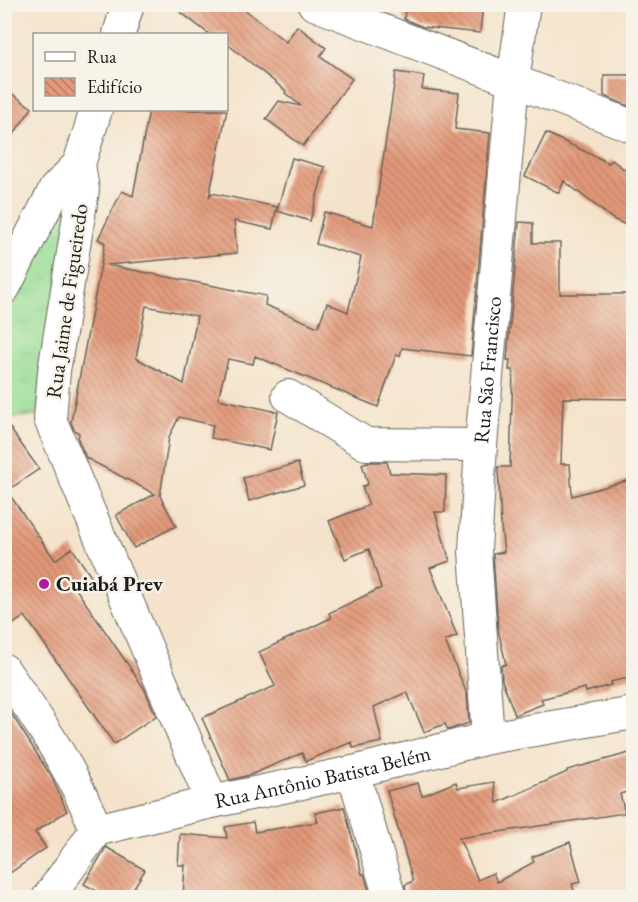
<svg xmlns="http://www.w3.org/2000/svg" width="638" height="902" font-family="'EB Garamond',serif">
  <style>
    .grass { fill: url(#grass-tufts); stroke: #5a7c59; stroke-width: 1.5 }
    .building { fill: url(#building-back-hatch); fill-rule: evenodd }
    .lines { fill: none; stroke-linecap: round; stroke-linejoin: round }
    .street-casing { stroke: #686259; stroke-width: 34 }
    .street { stroke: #fff; stroke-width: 32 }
    .poi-dot { fill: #b5179e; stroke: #f7f3e8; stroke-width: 2 }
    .labels { text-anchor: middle; stroke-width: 5; stroke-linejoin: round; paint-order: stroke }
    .street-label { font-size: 21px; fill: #1c1c1c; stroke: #f7f3e8 }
    .poi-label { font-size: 21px; font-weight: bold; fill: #1c1c1c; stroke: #f7f3e8; text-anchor: start }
  </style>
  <defs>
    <pattern id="grass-tufts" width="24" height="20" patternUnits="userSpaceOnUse" patternTransform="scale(1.5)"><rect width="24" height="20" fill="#98dd96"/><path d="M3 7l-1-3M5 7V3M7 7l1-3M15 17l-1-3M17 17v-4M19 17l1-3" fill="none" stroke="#82bd81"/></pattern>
    <pattern id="building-back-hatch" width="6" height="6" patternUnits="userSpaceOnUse" patternTransform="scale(1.5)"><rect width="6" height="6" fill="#e39979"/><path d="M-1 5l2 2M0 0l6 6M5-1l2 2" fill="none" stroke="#b77c62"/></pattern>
  </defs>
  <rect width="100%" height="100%" fill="#f7f3e8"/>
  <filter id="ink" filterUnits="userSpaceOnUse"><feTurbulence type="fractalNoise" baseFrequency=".0167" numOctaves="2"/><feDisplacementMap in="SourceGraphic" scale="12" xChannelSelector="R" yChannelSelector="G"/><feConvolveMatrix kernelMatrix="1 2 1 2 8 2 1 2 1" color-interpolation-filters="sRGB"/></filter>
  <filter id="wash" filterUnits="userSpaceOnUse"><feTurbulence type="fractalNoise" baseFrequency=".008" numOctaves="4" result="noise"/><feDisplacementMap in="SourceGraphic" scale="24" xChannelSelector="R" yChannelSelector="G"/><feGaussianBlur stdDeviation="1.35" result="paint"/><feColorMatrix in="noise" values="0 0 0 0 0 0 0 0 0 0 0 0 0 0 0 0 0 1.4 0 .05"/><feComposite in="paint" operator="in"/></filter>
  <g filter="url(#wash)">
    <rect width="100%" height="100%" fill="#f4e3ca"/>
    <path class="grass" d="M74,187L36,416L5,417V313Z"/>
    <g id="blocks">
      <path class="building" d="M170,4H237L286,42L297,26L326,48L320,56L352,79L303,146L266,119L279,101L301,106L285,93L286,91L226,43V34H209Z
        M406,4H483L480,33L423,27L404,19Z
        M396,72L424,76L422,89L459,93L455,129L490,133L471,356L402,348L400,356L396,355L378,407L255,356L253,364L228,359L218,399L278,412L270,450L211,438L213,425L179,417L169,437L160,496L176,526L134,548L116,515L155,494L86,458L78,439L79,433L74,430L71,422L105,243L98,239L122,191L133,196L149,110H227L209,197L212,193L277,207L272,229L234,221L237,253L107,265L266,296L265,305L318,327L327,303L348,312L361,257L316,244L324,212L373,226ZM146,306L197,316L184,384L136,358Z
        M604,75H633V108L604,96Z
        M4,88L32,108L4,148Z
        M546,133L609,163L612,160L633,176V216L626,225L613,219L564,181L559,193L525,176Z
        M292,158L325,167L310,221L277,211Z
        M519,222L533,223V243H560V294H633V399L563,398L561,464H570L572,496L633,479V677L610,682L611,685L586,692L585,688L541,699L543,704L515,715L502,680L501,666L506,664L498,629L493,554L504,552L501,526L498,467H510L513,370H509L510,360H507Z
        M4,420L39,469L7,491L55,560L72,548L92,578L76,589L144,688L156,716L114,744L25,616L4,630Z
        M367,462H387L390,473L446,475L445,512H435L450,561L430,568L457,636L445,641L467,694L469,723L448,730L445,724L424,732L407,692L374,707L382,742L353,748L352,742L306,761L302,753L250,775L230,780L202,718L275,686L259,652L331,618L329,613L381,588L369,549L345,559L329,521L369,505L362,487L368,484L362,464Z
        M298,463L304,485L249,501L243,478Z
        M4,702L51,776L67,811L35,832L46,848L4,877Z
        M633,752V790L620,794L625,813L459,838L478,880L493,873L497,882L534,862L532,857L570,842L581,882L572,884L576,897H407L405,885L413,881L387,791L418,783L422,796L456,782L458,788L494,782L497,803L567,772V770Z
        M344,807L362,874H364L371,897H183L185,865H178L180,834L227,838L225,827L253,822L255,832L318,822L315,813Z
        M106,847L145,870L128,897H107L84,884Z"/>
    </g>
  </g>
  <g filter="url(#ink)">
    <use href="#blocks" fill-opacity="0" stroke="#686259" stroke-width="1.5"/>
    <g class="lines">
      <g class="street-casing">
        <g id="street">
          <path d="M314,4L634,127"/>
          <path d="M119,34L128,4"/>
          <path d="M79,164L83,190L54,371L50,419L212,802"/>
          <path d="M4,288L55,189L79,164L96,110"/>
          <path d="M288,396L366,444L481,445"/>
          <path d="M4,670C40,722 74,771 96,830"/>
          <path id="s1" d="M488,738L475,551L481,445L513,81L524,4"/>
          <path d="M353,772L390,898"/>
          <path id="s2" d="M48,898L96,830L212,802L353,772L488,738L634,713"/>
        </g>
      </g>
      <use href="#street" class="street"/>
    </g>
  </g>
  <circle class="poi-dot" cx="44" cy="584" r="6"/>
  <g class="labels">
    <g class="street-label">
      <text transform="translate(67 301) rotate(-82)" y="7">Rua Jaime de Figueiredo</text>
      <text dy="7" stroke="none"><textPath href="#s1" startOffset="369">Rua São Francisco</textPath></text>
      <text dy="7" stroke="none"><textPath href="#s2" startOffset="316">Rua Antônio Batista Belém</textPath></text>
    </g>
    <g class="poi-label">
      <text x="56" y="591">Cuiabá Prev</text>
    </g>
  </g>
  <rect width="638" height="902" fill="none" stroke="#f7f3e8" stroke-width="24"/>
  <rect x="33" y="33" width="195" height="78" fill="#f7f3e8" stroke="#9f9d96" stroke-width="1.5"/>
  <rect x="45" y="52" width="30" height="9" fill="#ffffff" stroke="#9f9d96" stroke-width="1.5"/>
  <text x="87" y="63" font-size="18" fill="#1c1c1c">Rua</text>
  <rect x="45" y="78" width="30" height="18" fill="url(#building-back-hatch)" stroke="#9f9d96" stroke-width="1.5"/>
  <text x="87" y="93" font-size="18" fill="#1c1c1c">Edifício</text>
</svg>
